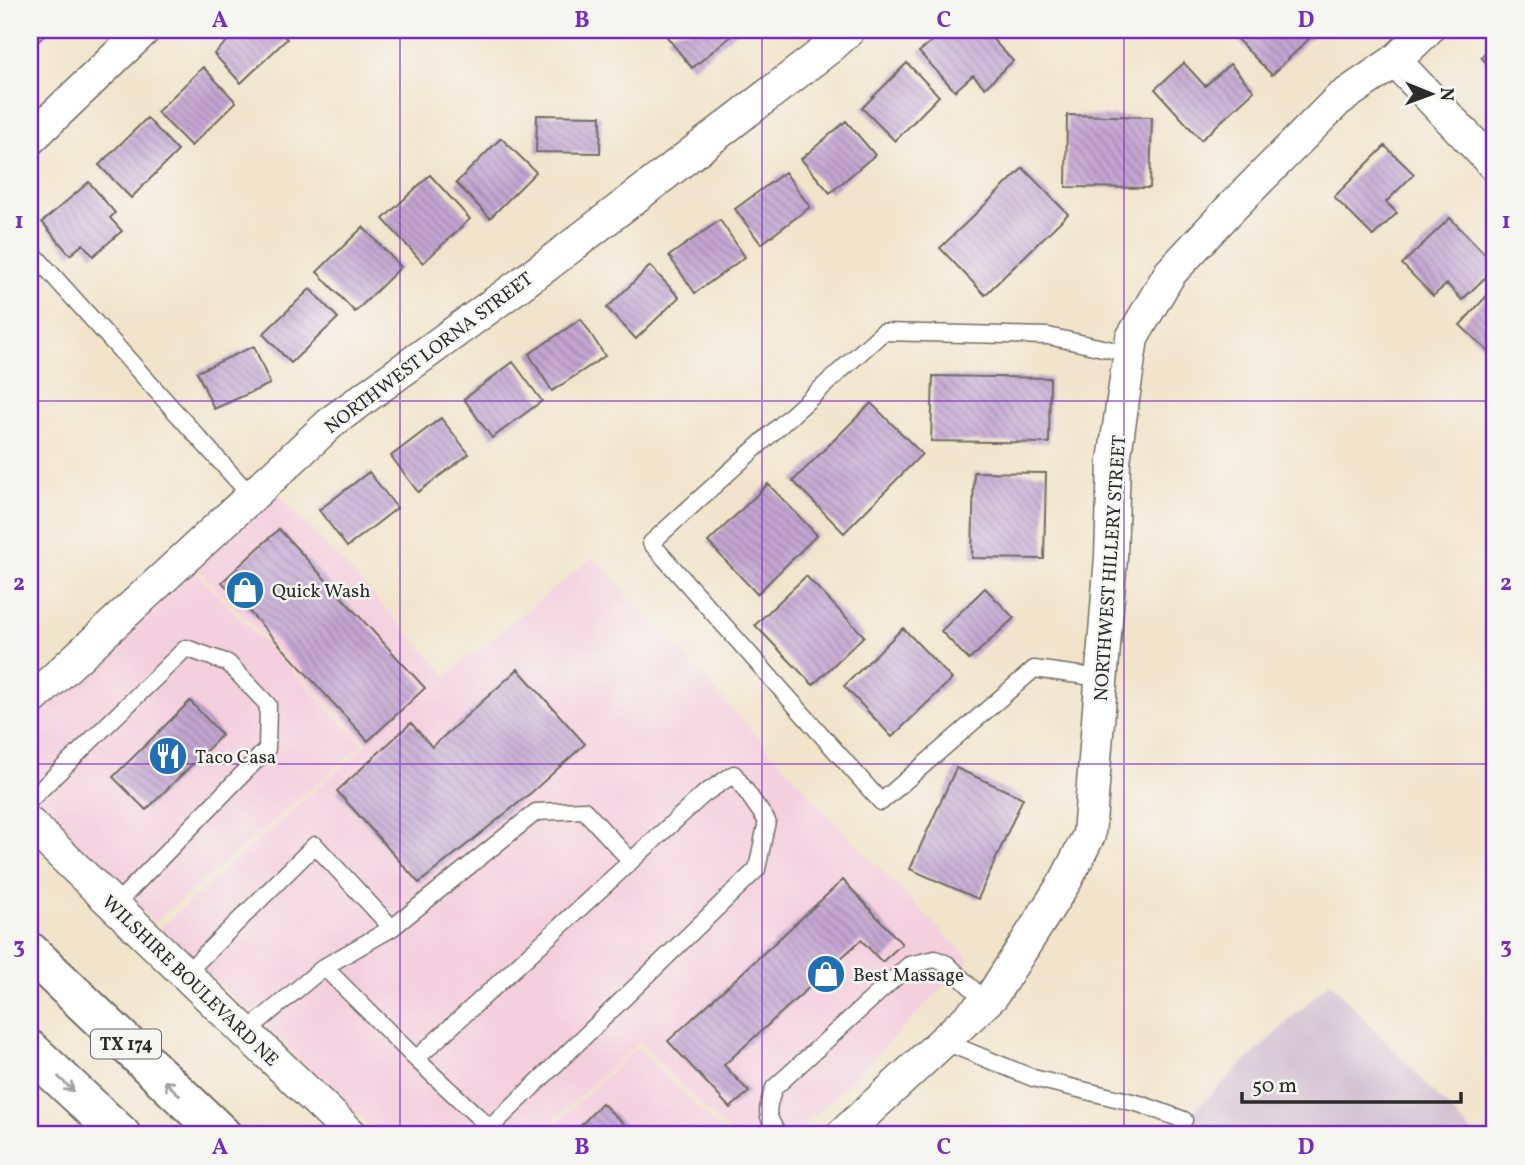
<svg xmlns="http://www.w3.org/2000/svg" width="1525" height="1165" font-family="Vollkorn,serif">
  <style>
    .built { fill: #f4cfde }
    .industrial { fill: #d0bdce }
    .building { fill: url(#building-back-hatch) }
    .lines { fill: none; stroke-linecap: round; stroke-linejoin: round }
    .lane-casing { stroke: #716c63; stroke-width: 19 }
    .street-casing { stroke: #716c63; stroke-width: 35 }
    .primary-casing { stroke: #716c63; stroke-width: 42 }
    .lane { stroke: #fff; stroke-width: 16 }
    .street { stroke: #fff; stroke-width: 32 }
    .primary { stroke: #fff; stroke-width: 38 }
    .oneway { stroke: #a0a0a0 }
    .grid { fill: none; stroke: #7b2cbf; stroke-width: 2; stroke-opacity: 0.55 }
    .labels { text-anchor: middle; stroke-width: 5; stroke-linejoin: round; paint-order: stroke }
    .shield { fill: #f6f6f2; stroke: #686867; stroke-width: 2 }
    .shield-label { font-size: 18px; font-weight: bold; fill: #2b2b2b }
    .street-label { font-size: 19px; fill: #2b2b2b; stroke: #f6f6f2 }
    .poi-label { font-size: 19px; fill: #2b2b2b; stroke: #f6f6f2; text-anchor: start }
    .neatline { fill: none; stroke: #7b2cbf; stroke-width: 2.5 }
    .grid-label { font-size: 23px; text-anchor: middle; font-weight: bold; fill: #7b2cbf }
  </style>
  <defs>
    <pattern id="building-back-hatch" width="6" height="6" patternUnits="userSpaceOnUse" patternTransform="scale(1.75)"><rect width="6" height="6" fill="#c3a5d1"/><path d="M-1 5l2 2M0 0l6 6M5-1l2 2" fill="none" stroke="#9f87aa"/></pattern>
  </defs>
  <rect width="100%" height="100%" fill="#f6f6f2"/>
  <filter id="ink" filterUnits="userSpaceOnUse"><feTurbulence type="fractalNoise" baseFrequency=".0143" numOctaves="2"/><feDisplacementMap in="SourceGraphic" scale="14" xChannelSelector="R" yChannelSelector="G"/><feConvolveMatrix kernelMatrix="1 2 1 2 8 2 1 2 1" color-interpolation-filters="sRGB"/></filter>
  <filter id="wash" filterUnits="userSpaceOnUse"><feTurbulence type="fractalNoise" baseFrequency=".00686" numOctaves="4" result="noise"/><feDisplacementMap in="SourceGraphic" scale="28" xChannelSelector="R" yChannelSelector="G"/><feGaussianBlur stdDeviation="1.57" result="paint"/><feColorMatrix in="noise" values="0 0 0 0 0 0 0 0 0 0 0 0 0 0 0 0 0 1.4 0 .05"/><feComposite in="paint" operator="in"/></filter>
  <g filter="url(#wash)">
    <rect width="100%" height="100%" fill="#f2e4cb"/>
    <path class="built" d="M277,492L447,675L593,557L846,834L970,960L796,1135H731L639,1042L538,1135H380L159,929L367,744L195,566Z
      M192,569L363,744L154,923L30,795V722Z
      M637,1047L726,1135H543Z"/>
    <path class="industrial" d="M1330,982L1474,1135H1168Z"/>
    <g id="blocks">
      <path class="building" d="M30,30H50L30,49Z
        M239,30H278L287,39L241,83L214,54Z
        M677,30H739L692,68L667,37Z
        M944,30H984L1013,61L985,88L973,75L955,91L919,52Z
        M1228,30H1312L1315,33L1272,75Z
        M1495,42V72L1481,57Z
        M907,63L939,96L895,141L862,108Z
        M1184,63L1205,86L1230,64L1254,91L1201,140L1155,89Z
        M203,67L236,102L191,146L157,112Z
        M537,115L601,116L600,153L536,152Z
        M1067,115L1152,117L1150,188L1066,187Z
        M147,118L178,151L131,198L99,165Z
        M846,121L875,155L830,193L801,159Z
        M501,138L536,172L490,218L456,183Z
        M1385,146L1414,174L1386,202L1397,213L1373,236L1334,197Z
        M1023,168L1068,214L985,295L940,248Z
        M785,172L810,207L761,244L735,209Z
        M430,175L470,219L423,263L383,219Z
        M89,182L115,213L110,218L122,231L93,256L83,244L70,255L42,222Z
        M1450,218L1495,264V268L1462,300L1447,284L1433,296L1402,264Z
        M720,220L745,257L695,293L669,256Z
        M363,227L401,267L355,312L317,272Z
        M650,266L679,297L636,339L607,308Z
        M1495,287V350L1491,354L1460,325Z
        M310,289L338,318L291,363L263,334Z
        M581,319L605,356L552,391L529,354Z
        M254,346L270,384L214,409L197,372Z
        M513,362L542,401L492,438L464,399Z
        M933,376L1050,378L1049,443L931,441Z
        M871,403L922,454L844,533L793,481Z
        M441,418L469,454L418,492L391,456Z
        M369,472L397,508L347,547L319,510Z
        M974,472L1046,473L1044,559L972,558Z
        M768,484L817,535L757,594L708,542Z
        M279,529L425,688L368,741L222,582Z
        M806,576L864,636L813,685L755,625Z
        M985,588L1014,618L969,660L941,631Z
        M903,628L952,679L892,737L844,686Z
        M518,669L585,744L532,792L419,883L337,791L411,723L432,747Z
        M190,701L222,735L146,810L113,777Z
        M956,768L1023,798L978,899L910,869Z
        M843,880L902,944L882,962L861,940L724,1065L749,1092L730,1108L668,1041Z
        M602,1103L634,1134L572,1135Z"/>
    </g>
  </g>
  <g filter="url(#ink)">
    <use href="#blocks" fill-opacity="0" stroke="#716c63" stroke-width="2"/>
    <g class="lines">
      <g class="lane-casing">
        <path id="lane" d="M30,250L251,496
          M1101,678L1034,669L881,802L651,543L883,332L1048,336L1130,354
          M30,800L186,648L228,663L268,705L267,749L114,906
          M392,928L536,812L584,810L631,861
          M324,967L416,1059L704,794L734,774L767,821L757,869L490,1128L416,1059
          M185,974L315,845L392,928L324,967L246,1032
          M943,1041L1033,1078L1140,1104L1184,1120
          M779,1135C765,1115 766,1111 774,1088L909,965L935,959L947,964L986,1002"/>
      </g>
      <g class="street-casing">
        <path id="street" d="M1395,61L1495,166
          M30,139L144,30
          M30,701L334,420L547,265L829,48L849,30
          M30,824L352,1135
          M842,1135L992,996L1066,880L1089,835L1111,557L1114,461L1132,338L1170,273L1231,208L1338,100L1395,61L1427,30"/>
      </g>
      <g class="primary-casing">
        <path id="primary" d="M30,952L222,1135
          M30,1050L121,1135"/>
      </g>
      <use href="#lane" class="lane"/>
      <use href="#street" class="street"/>
      <use href="#primary" class="primary"/>
    </g>
    <defs><path id="oneway-shaft" d="M-6 0H5M1.5-3L5.5 0L1.5 3" fill="none" stroke-width="1.6" stroke-linecap="round" stroke-linejoin="round" transform="scale(1.75)"/></defs>
    <g class="oneway">
      <use href="#oneway-shaft" transform="translate(66 1084) rotate(43)"/>
      <use href="#oneway-shaft" transform="translate(172 1088) rotate(-136)"/>
    </g>
  </g>
  <path class="grid" d="M400,30V1135M762,30V1135M1124,30V1135M30,401H1495M30,764H1495"/>
  <defs>
    <g id="shop-disc" transform="scale(2.0125)"><circle r="9.5" fill="#1f6fb2" stroke="#f6f6f2"/><path d="M-5-2.5h2.3a2.7 3.5 0 0 1 5.4 0H5L5.5 6h-11ZM-1.5-2.5h3a1.5 2.3 0 0 0-3 0Z" fill="#fff"/></g>
    <g id="restaurant-disc" transform="scale(2.0125)"><circle r="9.5" fill="#1f6fb2" stroke="#f6f6f2"/><path d="M-5-6h1v4h1v-4h1v4h1v-4h1v5L-1.5 .5V6h-2V.5L-5-1ZM5-6V6H3V1.5H1.5Q1.5-4 5-6Z" fill="#fff"/></g>
  </defs>
  <g fill-rule="evenodd">
    <use href="#shop-disc" x="245" y="590"/>
    <use href="#restaurant-disc" x="168" y="756"/>
    <use href="#shop-disc" x="826" y="974"/>
  </g>
  <g class="labels">
    <rect class="shield" x="91" y="1029.5" width="70" height="29" rx="5"/>
    <g class="shield-label">
      <text x="126" y="1050">TX 174</text>
    </g>
    <g class="street-label">
      <text transform="translate(428 352) rotate(-37)" y="7">NORTHWEST LORNA STREET</text>
      <text transform="translate(1109 568) rotate(-86)" y="7">NORTHWEST HILLERY STREET</text>
      <text transform="translate(191 980) rotate(44)" y="7">WILSHIRE BOULEVARD NE</text>
    </g>
    <g class="poi-label">
      <text x="272" y="597">Quick Wash</text>
      <text x="195" y="763">Taco Casa</text>
      <text x="853" y="981">Best Massage</text>
    </g>
  </g>
  <rect width="1525" height="1165" fill="none" stroke="#f6f6f2" stroke-width="77"/>
  <g transform="translate(1431 94) rotate(91)" stroke="#f6f6f2" stroke-width="5" paint-order="stroke">
  <path d="M0-5L12 26L0 18L-12 26Z" fill="#2b2b2b"/>
  <text y="-10" font-size="19" font-weight="bold" text-anchor="middle" fill="#2b2b2b">N</text>
  </g>
  <path d="M1242 1092v10h219v-10" fill="none" stroke="#2b2b2b" stroke-width="3.5"/>
  <text x="1252" y="1092" font-size="21" fill="#2b2b2b" stroke="#f6f6f2" stroke-width="5" paint-order="stroke">50 m</text>
  <rect x="38" y="38" width="1448" height="1088" class="neatline"/>
  <g class="grid-label">
    <text x="220" y="27">A</text>
    <text x="582" y="27">B</text>
    <text x="944" y="27">C</text>
    <text x="1306" y="27">D</text>
    <text x="19" y="228">1</text>
    <text x="1506" y="228">1</text>
    <text x="19" y="590">2</text>
    <text x="1506" y="590">2</text>
    <text x="19" y="953">3</text>
    <text x="1506" y="953">3</text>
    <text x="220" y="1154">A</text>
    <text x="582" y="1154">B</text>
    <text x="944" y="1154">C</text>
    <text x="1306" y="1154">D</text>
  </g>
</svg>
